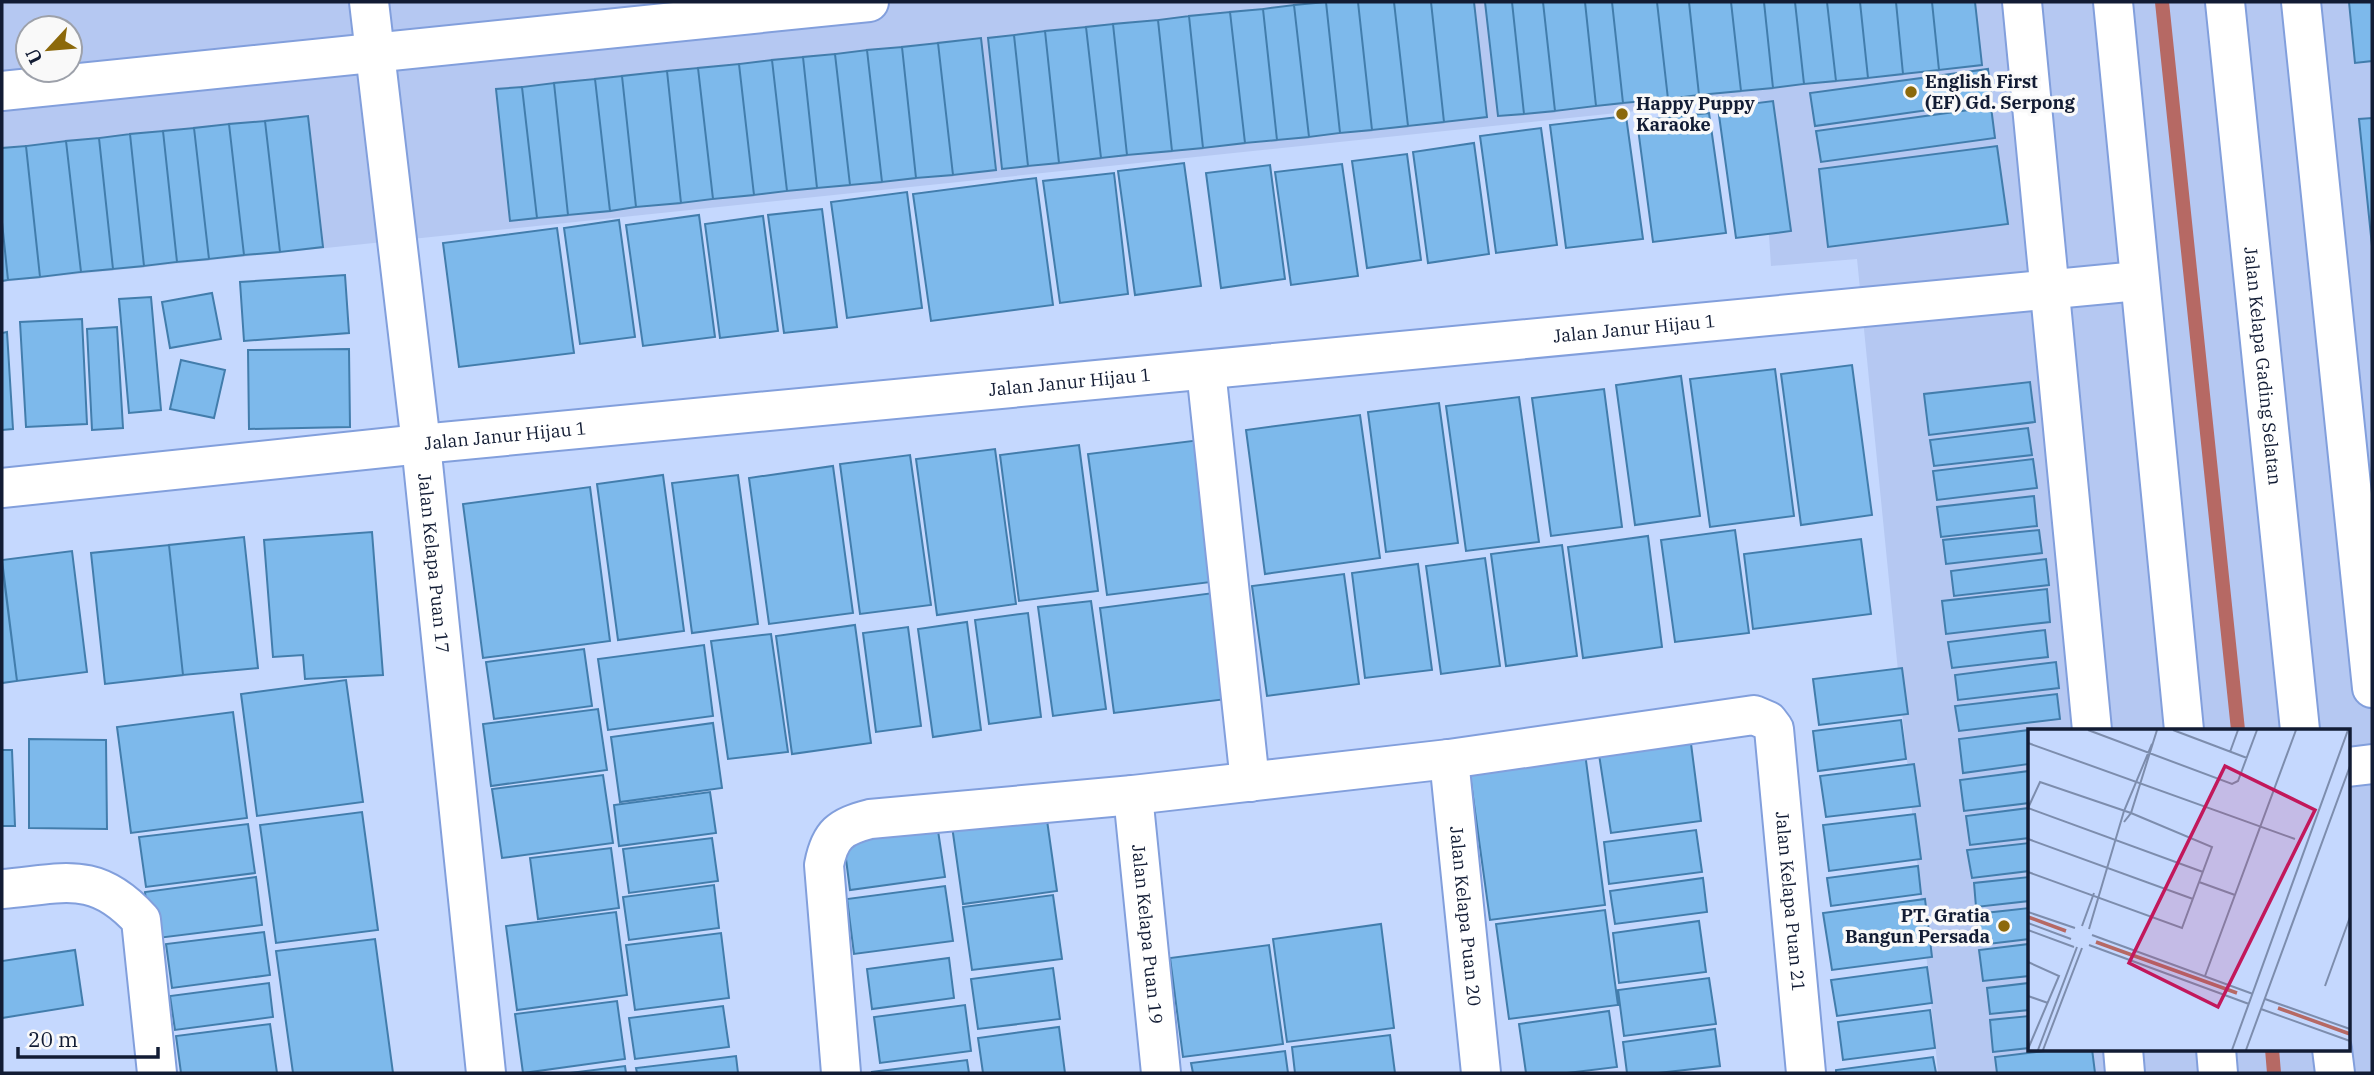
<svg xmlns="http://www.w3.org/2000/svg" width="2374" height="1075" font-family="'IBM Plex Serif',serif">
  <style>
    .built { fill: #b5c8f2; fill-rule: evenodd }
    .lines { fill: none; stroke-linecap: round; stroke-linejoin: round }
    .stream { stroke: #b66964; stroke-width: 14 }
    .building { fill: #7db9eb; stroke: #427dac; stroke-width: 2 }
    .minor-casing { stroke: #829fdc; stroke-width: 42 }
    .minor { stroke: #fff; stroke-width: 38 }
    .poi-dot { fill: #8c690b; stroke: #f9f9f9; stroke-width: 2.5 }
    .labels { text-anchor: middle; stroke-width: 7; stroke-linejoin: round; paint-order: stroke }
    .poi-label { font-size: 18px; font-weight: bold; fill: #121c34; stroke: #f9f9f9; text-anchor: start }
    .street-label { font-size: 18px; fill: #121c34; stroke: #f9f9f9 }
    .inset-river { fill: none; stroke: #b66964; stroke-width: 3.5 }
    .inset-road { fill: none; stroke: #7d8dad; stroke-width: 2 }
    .view { fill: #c2185b; fill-opacity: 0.15; stroke: #c2185b; stroke-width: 3.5 }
    .inset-edge { fill: none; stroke: #121c34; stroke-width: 3.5 }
  </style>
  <rect width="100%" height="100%" fill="#c5d8fe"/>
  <path class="built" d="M2,2H2372V1073H1938L1857,259L1771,266L1760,98L2,282ZM28,28H70V70H28ZM2029,730H2348V1049H2029Z"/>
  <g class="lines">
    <path class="stream" d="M2162,2L2238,730
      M2272,1049L2274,1073"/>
  </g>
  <path class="building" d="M1326,2H1358L1372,130L1340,133Z
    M1326,2L1340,133L1309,137L1294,5Z
    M1358,2H1394L1408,126L1372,130Z
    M1394,2H1431L1444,122L1408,126Z
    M1431,2H1474L1487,117L1444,122Z
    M1485,2H1512L1524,114L1498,116Z
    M1512,2H1543L1555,111L1524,114Z
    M1543,2H1585L1596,106L1555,111Z
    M1585,2H1612L1623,103L1596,106Z
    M1612,2H1657L1668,99L1623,103Z
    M1657,2H1689L1699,95L1668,99Z
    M1689,2H1731L1741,91L1699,95Z
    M1731,2H1764L1773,88L1741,91Z
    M1764,2H1795L1804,84L1773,88Z
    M1795,2H1827L1836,81L1804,84Z
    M1827,2H1860L1868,78L1836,81Z
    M1860,2H1896L1903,74L1868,78Z
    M1896,2H1932L1939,70L1903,74Z
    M1932,2H1975L1982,65L1939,70Z
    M2349,2H2372V61L2355,63Z
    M1294,5L1309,137L1277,140L1263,9Z
    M1263,9L1277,140L1245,143L1230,12Z
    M1230,12L1245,143L1203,148L1189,16Z
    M1189,16L1203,148L1172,151L1158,20Z
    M1158,20L1172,151L1127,155L1113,24Z
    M1113,24L1127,155L1101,158L1086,27Z
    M1086,27L1101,158L1059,163L1045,31Z
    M1045,31L1059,163L1028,166L1014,35Z
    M1014,35L1028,166L1002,169L988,38Z
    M981,38L996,170L953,175L938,43Z
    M938,43L953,175L916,178L902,47Z
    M902,47L916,178L882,182L867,50Z
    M867,50L882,182L850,185L835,54Z
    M835,54L850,185L817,188L803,57Z
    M803,57L817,188L787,191L772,60Z
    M772,60L787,191L754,195L739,64Z
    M739,64L754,195L713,199L698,68Z
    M698,68L713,199L681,203L667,71Z
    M1988,69L1992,101L1815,126L1810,93Z
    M667,71L681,203L636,207L622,76Z
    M622,76L636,207L610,211L595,79Z
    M595,79L610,211L568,215L554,83Z
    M554,83L568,215L537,218L522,87Z
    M522,87L537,218L510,221L496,89Z
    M1773,101L1791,231L1736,238L1718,108Z
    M1991,107L1995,138L1821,162L1816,131Z
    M1709,113L1726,233L1653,242L1637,121Z
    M308,116L323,247L280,252L265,121Z
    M1626,116L1643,239L1566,248L1550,125Z
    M2372,118V246L2359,119Z
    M265,121L280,252L244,255L229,124Z
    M229,124L244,255L209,259L194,128Z
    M194,128L209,259L177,262L163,131Z
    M1541,128L1557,245L1496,253L1480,136Z
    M163,131L177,262L144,266L130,134Z
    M130,134L144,266L113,269L99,138Z
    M99,138L113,269L81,272L66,141Z
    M66,141L81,272L40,277L26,146Z
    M1474,143L1489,254L1428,263L1413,152Z
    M26,146L40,277L8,280L2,222V148Z
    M1997,146L2008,224L1828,247L1819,169Z
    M1407,154L1421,260L1367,268L1352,161Z
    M1184,163L1201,286L1135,295L1118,171Z
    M1342,164L1358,276L1291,285L1275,172Z
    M1270,165L1285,279L1221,288L1206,173Z
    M1114,173L1128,294L1060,303L1043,181Z
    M1036,178L1053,305L931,321L913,194Z
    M907,192L922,308L847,318L831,202Z
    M822,209L837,327L784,333L768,215Z
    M699,215L715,337L643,346L626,225Z
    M763,216L778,331L720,338L705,224Z
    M619,220L635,337L580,344L564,228Z
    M2,222L8,280L2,281Z
    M557,228L574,353L459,367L443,243Z
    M345,275L349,333L244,341L240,282Z
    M212,293L221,339L170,348L162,302Z
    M151,297L161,410L129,413L119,299Z
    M82,319L87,424L26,427L20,322Z
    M117,327L123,428L92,430L87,329Z
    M7,332L13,429L2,430V333Z
    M349,349L350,427L249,429L248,350Z
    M181,360L225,370L214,418L170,409Z
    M1852,365L1872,515L1801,525L1781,374Z
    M1775,369L1794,516L1710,527L1690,379Z
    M1681,376L1700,516L1635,525L1616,385Z
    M2030,382L2035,422L1929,435L1924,394Z
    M1604,389L1622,527L1551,536L1532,398Z
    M1519,397L1539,542L1466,551L1446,406Z
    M1439,403L1458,543L1386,552L1368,412Z
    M1360,415L1380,558L1265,574L1246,430Z
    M2028,428L2032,455L1934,466L1930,440Z
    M1200,440L1219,581L1107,595L1088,454Z
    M1079,445L1098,591L1019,601L1000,455Z
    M995,449L1016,604L937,615L916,459Z
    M910,455L931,605L860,614L840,464Z
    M2033,459L2037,488L1937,500L1933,471Z
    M833,466L853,613L769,624L749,478Z
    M663,475L684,631L618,640L597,484Z
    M738,475L758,624L692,633L672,483Z
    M590,487L610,641L483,658L463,504Z
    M2034,496L2037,526L1941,537L1937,507Z
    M1735,530L1749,633L1675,642L1661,540Z
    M2039,530L2042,553L1946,564L1943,540Z
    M372,532L383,675L305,679L303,655L273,657L264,540Z
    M1648,536L1662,647L1583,658L1568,547Z
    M244,537L258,668L183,675L169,545Z
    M1861,539L1871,614L1753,629L1744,554Z
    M169,545L183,675L105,684L91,553Z
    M1562,545L1577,656L1506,666L1491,554Z
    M72,551L87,672L17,681L2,560Z
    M1485,558L1500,666L1441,674L1426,566Z
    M2046,559L2049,585L1954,596L1951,571Z
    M2,563L17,681L2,683Z
    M1418,564L1432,670L1365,678L1352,573Z
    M1344,574L1359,684L1267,696L1252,586Z
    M2047,589L2050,622L1946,634L1942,601Z
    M1213,593L1227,699L1114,713L1100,608Z
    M1091,601L1106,709L1053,716L1038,607Z
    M1028,613L1041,717L989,724L975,620Z
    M967,622L981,730L933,737L918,629Z
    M855,625L871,743L792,754L776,636Z
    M908,627L921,726L876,732L863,633Z
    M2045,630L2048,657L1952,668L1948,642Z
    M771,634L788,752L728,759L711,641Z
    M704,645L713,716L608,730L598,659Z
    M584,649L592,706L494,719L486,662Z
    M2056,662L2059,688L1958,700L1955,675Z
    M1902,668L1908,714L1819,725L1813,679Z
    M346,680L363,802L257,816L241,694Z
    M2057,694L2060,719L1959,731L1955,706Z
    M598,709L607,770L491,786L483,724Z
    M233,712L247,818L131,833L117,727Z
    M1901,720L1906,759L1818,771L1813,731Z
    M713,723L722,788L620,802L611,737Z
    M2029,730V764L1963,773L1959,739Z
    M1690,736L1701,821L1611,833L1598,748Z
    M29,739L106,740L107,829L29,828Z
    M2,750H12L15,826H2Z
    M1585,753L1605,905L1490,920L1469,768Z
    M1914,764L1920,806L1826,817L1820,776Z
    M2029,771V803L1964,811L1960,780Z
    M603,775L613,843L502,858L492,789Z
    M710,792L716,833L619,846L614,805Z
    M1045,806L1057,891L963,904L951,819Z
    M2029,808V838L1970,845L1966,816Z
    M362,812L378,930L276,943L260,825Z
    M1915,814L1921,859L1829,871L1823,825Z
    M248,824L255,873L146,887L139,837Z
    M937,824L945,877L850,890L843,836Z
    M1696,830L1702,872L1609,884L1604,842Z
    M712,838L718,881L629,893L623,849Z
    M2029,843V871L1972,878L1967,850Z
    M611,848L619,908L538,919L530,858Z
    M1918,866L1921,894L1831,906L1827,878Z
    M256,877L262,925L150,939L145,892Z
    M2029,877V901L1976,907L1974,883Z
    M1703,878L1707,912L1615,924L1610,891Z
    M714,885L719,928L629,940L623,897Z
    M945,886L953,941L854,954L847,899Z
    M1053,895L1062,959L972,970L963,907Z
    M1925,899L1932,957L1832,970L1823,913Z
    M2029,908V939L1980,945L1976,914Z
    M1605,910L1618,1005L1509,1019L1496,924Z
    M616,912L627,995L517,1010L506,926Z
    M1699,921L1706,972L1619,983L1613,933Z
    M1381,924L1394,1028L1287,1042L1273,939Z
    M264,932L270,975L172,988L166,944Z
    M721,933L729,998L635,1010L626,945Z
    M375,939L393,1073H293L276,951Z
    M2029,944V976L1983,981L1979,950Z
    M1269,945L1283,1044L1183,1057L1170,958Z
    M75,950L83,1005L2,1018V961Z
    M949,958L954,998L872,1009L867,969Z
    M1927,967L1932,1003L1837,1016L1831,980Z
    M1053,968L1060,1019L978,1029L971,979Z
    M1709,978L1716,1024L1624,1036L1618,990Z
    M269,983L273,1017L175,1030L170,996Z
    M2029,983V1010L1990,1014L1987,988Z
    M617,1001L625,1059L523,1073L515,1014Z
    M965,1005L971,1051L880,1063L874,1017Z
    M723,1006L729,1047L635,1059L629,1018Z
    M1930,1010L1935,1048L1843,1060L1838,1022Z
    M1609,1011L1617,1067L1567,1073H1526L1519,1024Z
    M2029,1016V1048L1993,1052L1990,1020Z
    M270,1024L277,1073H181L176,1036Z
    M1059,1027L1065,1073H983L978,1038Z
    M1715,1029L1720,1066L1658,1073H1627L1623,1042Z
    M1390,1035L1395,1073H1295L1292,1047Z
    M2062,1049H2092L2095,1073H1997L1995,1057Z
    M1285,1051L1288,1073H1193L1191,1063Z
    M736,1056L738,1073H637L636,1068Z
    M1933,1057L1936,1073H1836V1070Z
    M967,1060L969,1073H872V1072Z
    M625,1066L626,1073H570Z"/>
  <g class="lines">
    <g class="minor-casing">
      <g id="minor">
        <path id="s1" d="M369,2L421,444L486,1073"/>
        <path d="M2022,2L2092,730"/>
        <path d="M2113,2L2184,730"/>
        <path id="s2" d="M2225,2L2300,730"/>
        <path d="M2301,2L2372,688"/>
        <path d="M2,91L869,2"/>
        <path d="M1206,370L1250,782"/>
        <path id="s3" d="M2,488L421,444L2138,281"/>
        <path id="s4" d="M1449,759L1481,1073"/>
        <path d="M2348,767L2372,764"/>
        <path id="s5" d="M1133,795L1161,1073"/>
        <path d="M2,889C63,884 95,869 141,920L157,1073"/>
        <path d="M2123,1049L2125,1073"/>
        <path d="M2216,1049L2218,1073"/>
        <path d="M2332,1049L2335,1073"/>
        <path id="s6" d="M841,1073L824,865C830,834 840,827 870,819L1133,795L1449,759L1754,715L1768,721L1774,729L1806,1073"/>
      </g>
    </g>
    <use href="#minor" class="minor"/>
  </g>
  <g class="poi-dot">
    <circle cx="1911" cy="92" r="7"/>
    <circle cx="1622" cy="114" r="7"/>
    <circle cx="2004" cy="926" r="7"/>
  </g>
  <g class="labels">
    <g class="poi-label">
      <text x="1925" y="88">English First<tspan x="1925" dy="21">(EF) Gd. Serpong</tspan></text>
      <text x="1636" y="110">Happy Puppy<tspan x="1636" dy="21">Karaoke</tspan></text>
      <text x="1990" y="922" text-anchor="end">PT. Gratia<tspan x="1990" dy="21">Bangun Persada</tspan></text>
    </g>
    <g class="street-label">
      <text dy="6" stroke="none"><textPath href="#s3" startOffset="1640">Jalan Janur Hijau 1</textPath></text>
      <text dy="6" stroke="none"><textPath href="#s2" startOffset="366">Jalan Kelapa Gading Selatan</textPath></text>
      <text dy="6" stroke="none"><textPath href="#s3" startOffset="1073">Jalan Janur Hijau 1</textPath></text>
      <text dy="6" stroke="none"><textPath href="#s3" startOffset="506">Jalan Janur Hijau 1</textPath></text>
      <text dy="6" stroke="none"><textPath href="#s1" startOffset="565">Jalan Kelapa Puan 17</textPath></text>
      <text dy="6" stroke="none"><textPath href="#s6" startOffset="1368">Jalan Kelapa Puan 21</textPath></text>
      <text dy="6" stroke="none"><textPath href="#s4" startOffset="158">Jalan Kelapa Puan 20</textPath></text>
      <text dy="6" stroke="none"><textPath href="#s5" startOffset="140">Jalan Kelapa Puan 19</textPath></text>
    </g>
  </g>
  <g transform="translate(2028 729)">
    <rect width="322" height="322" fill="#c5d8fe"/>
    <path class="inset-river" d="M0,188L38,202M68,213L209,264M250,279L322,305"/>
    <path class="inset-road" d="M60,1L204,55L210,52L229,1M145,1L219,29M0,14L267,110M202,23L210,1M96,93L103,84L129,1M0,110L165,170M0,143L154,199L184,118L103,84L12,53L0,79L175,143M171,153L207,166M0,183L47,199M0,194L43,210M54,197L66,164M61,200L96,82L124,15M0,201L46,218M64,206L225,265M61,216L221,275M0,233L31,247L0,320M177,247L268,1M297,257L322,188M0,267L20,274M237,270L322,300M233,280L322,312M10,321L49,218M15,321L54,219M204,321L320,1M218,321L322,37"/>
    <path class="view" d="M197,37L287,81L190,278L101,234Z"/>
    <rect width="322" height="322" class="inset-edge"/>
  </g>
  <rect width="2374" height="1075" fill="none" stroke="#121c34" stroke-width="7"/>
  <g transform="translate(49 49) rotate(244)"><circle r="33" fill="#f9f9f9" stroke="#9da1aa" stroke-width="2"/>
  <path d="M0-5L12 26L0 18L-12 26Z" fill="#8c690b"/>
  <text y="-10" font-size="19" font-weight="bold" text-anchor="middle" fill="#121c34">U</text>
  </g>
  <path d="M18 1047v10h140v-10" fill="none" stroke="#121c34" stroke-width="3.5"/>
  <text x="28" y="1047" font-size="21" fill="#121c34" stroke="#f9f9f9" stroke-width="5" paint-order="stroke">20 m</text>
</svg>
